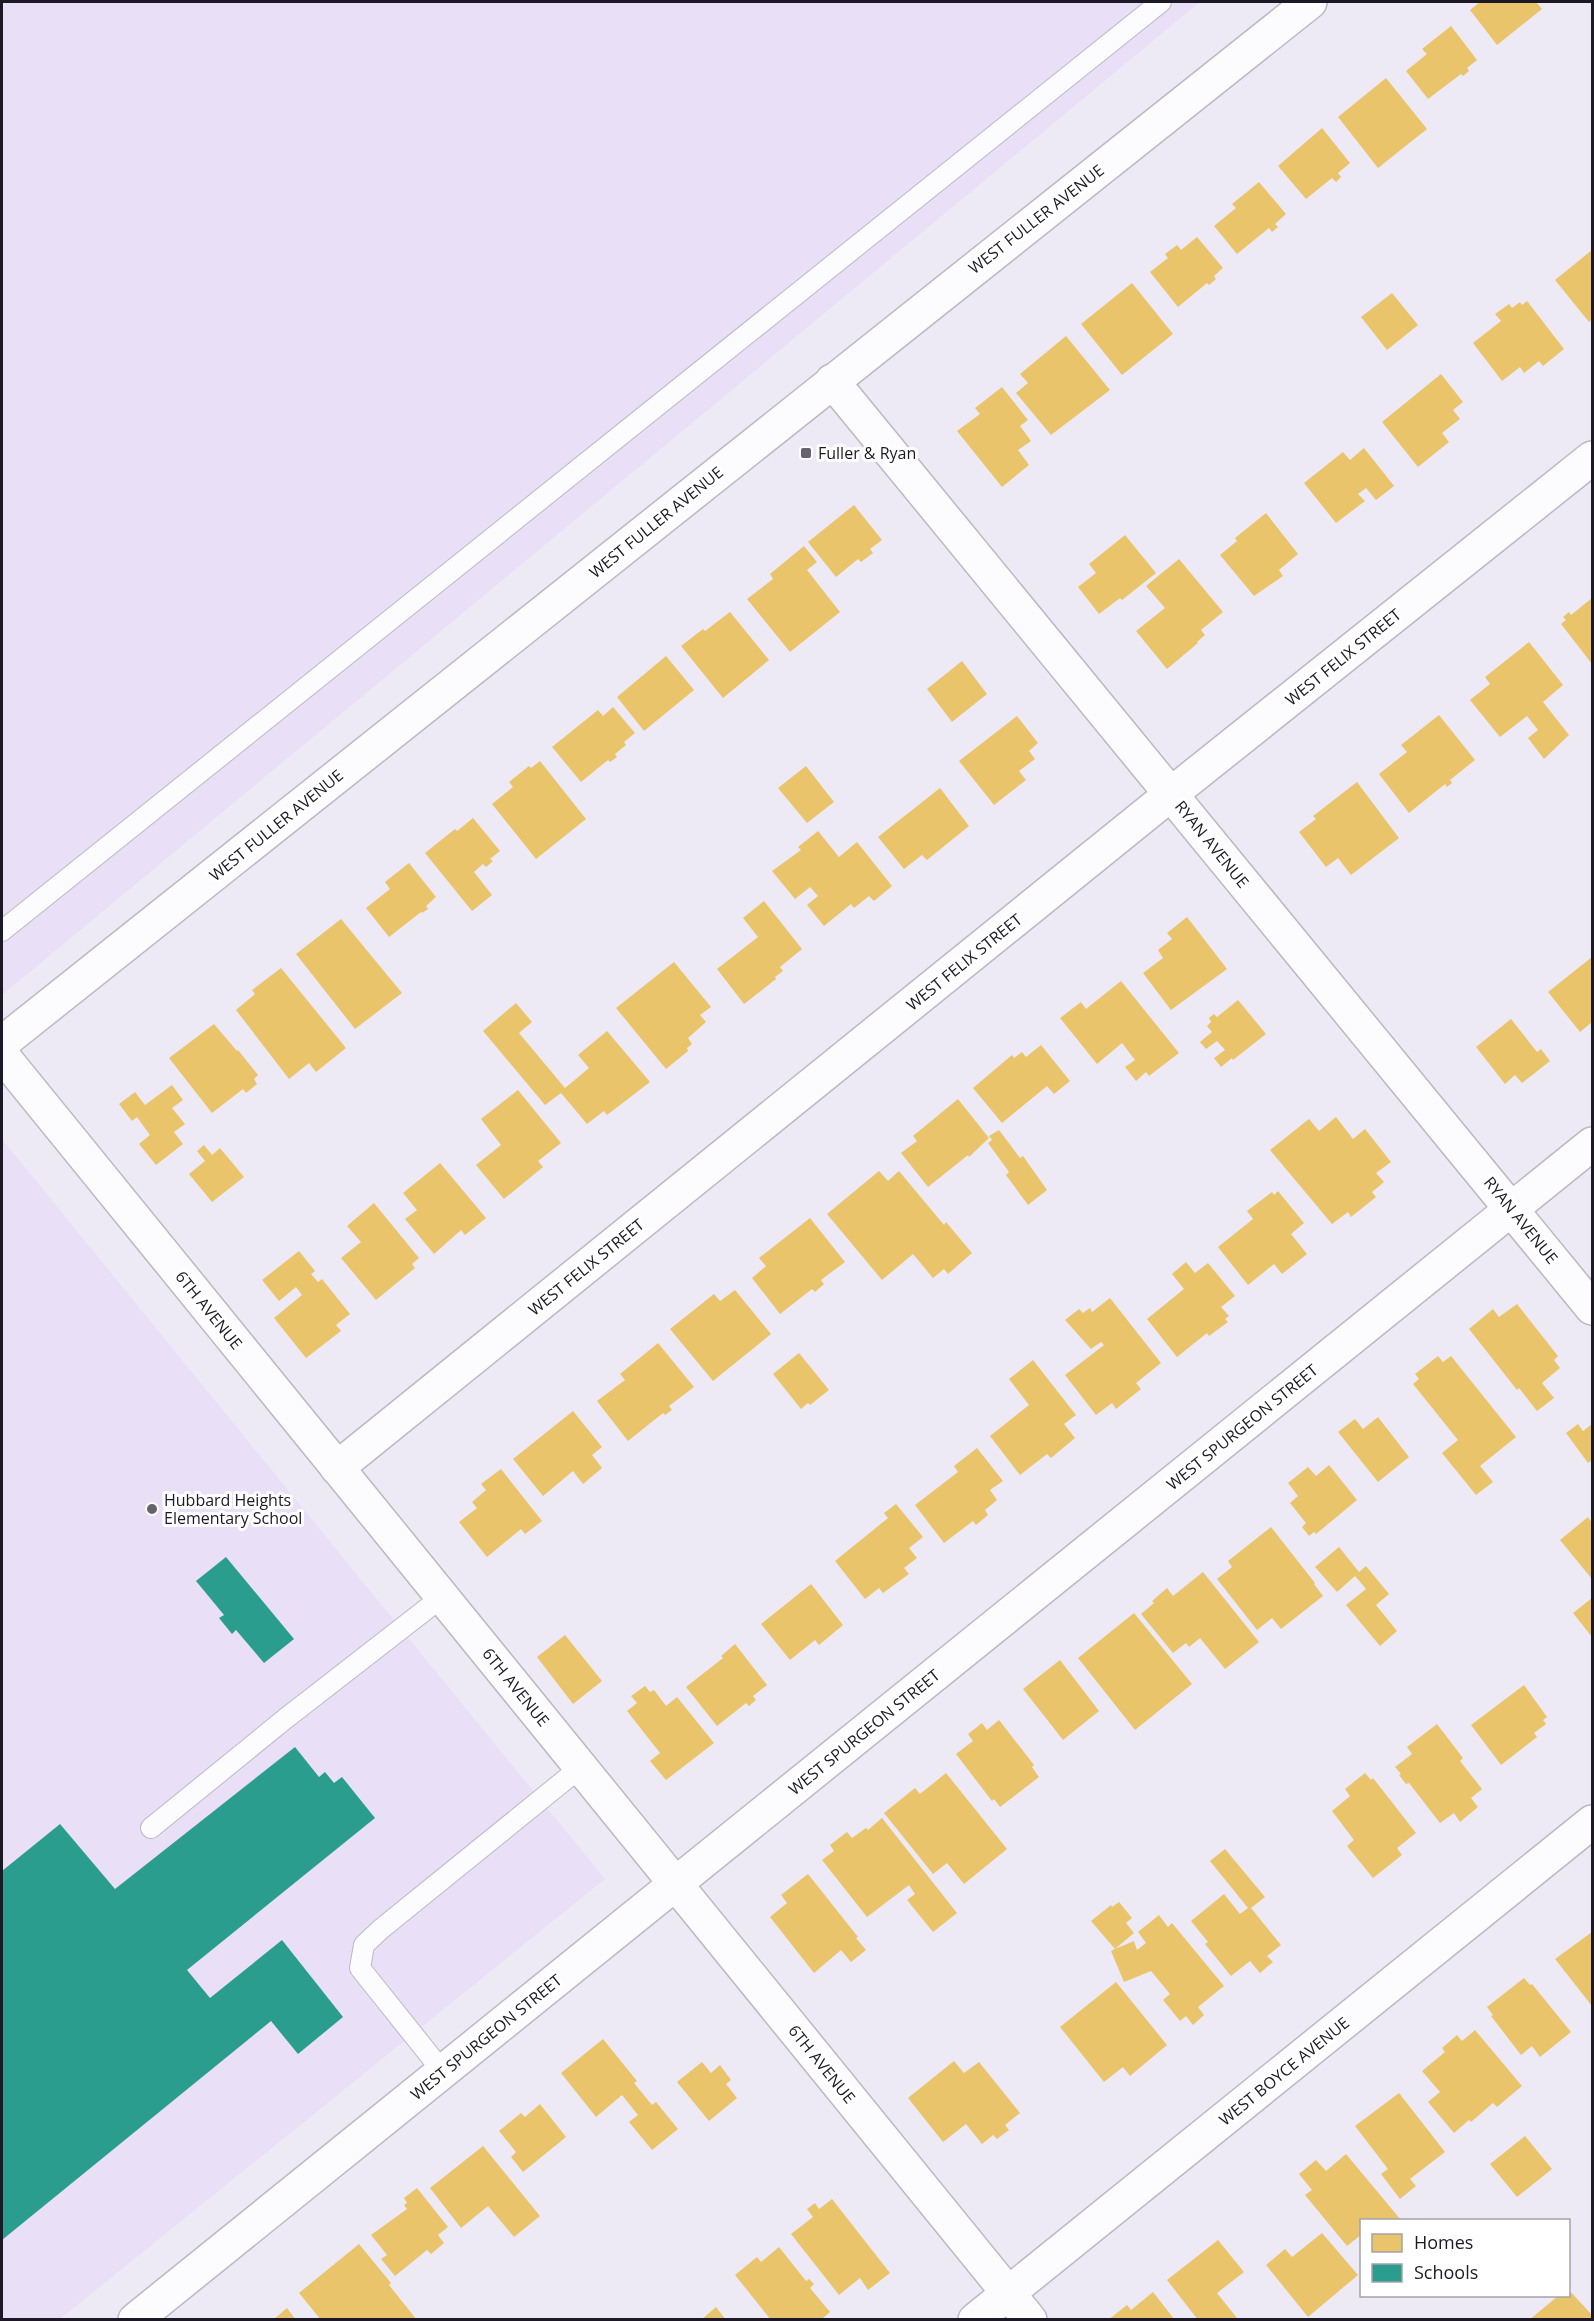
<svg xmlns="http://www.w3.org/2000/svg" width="1594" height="2321" font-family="'Open Sans',sans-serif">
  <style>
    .built { fill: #e9e0f7 }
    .homes { fill: #e9c46a }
    .schools { fill: #2a9d8f }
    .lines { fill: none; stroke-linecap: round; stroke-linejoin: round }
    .service-casing { stroke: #bcb7c3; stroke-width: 22 }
    .minor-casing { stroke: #bcb7c3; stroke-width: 36 }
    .tertiary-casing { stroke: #bcb7c3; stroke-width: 36 }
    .service { stroke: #fcfcfe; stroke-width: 20 }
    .minor { stroke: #fcfcfe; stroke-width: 33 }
    .tertiary { stroke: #fcfcfe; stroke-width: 33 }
    .poi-dot { fill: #66626e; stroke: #fff; stroke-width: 2 }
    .labels { text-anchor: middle; stroke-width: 6; stroke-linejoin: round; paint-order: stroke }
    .street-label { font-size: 16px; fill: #1d1825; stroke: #fff }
    .poi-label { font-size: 16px; fill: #1d1825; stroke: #fff; text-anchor: start }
  </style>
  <rect width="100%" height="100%" fill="#eeeaf5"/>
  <path class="built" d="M2,2H1200L2,995Z
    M2,1139L605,1879L60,2319H2Z"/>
  <path class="homes" d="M1480,2H1536L1542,9L1497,45L1470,10Z
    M1451,26L1477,60L1467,68L1469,71L1463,76L1461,74L1428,99L1406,71L1427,54L1422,49Z
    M1386,78L1427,129L1378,168L1338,117Z
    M1322,128L1350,163L1338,173L1341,177L1336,182L1332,178L1306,199L1278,166Z
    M1259,182L1286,214L1275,224L1278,227L1272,232L1269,228L1237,254L1214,226L1236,208L1232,204Z
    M1197,237L1223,268L1214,276L1216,279L1209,285L1207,283L1178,307L1150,272L1168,258L1165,254L1177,245L1181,250Z
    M1592,250V319L1589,322L1555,280Z
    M1132,283L1173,334L1122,375L1081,324Z
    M1392,293L1418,325L1387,350L1361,317Z
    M1527,301L1564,349L1543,366L1539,361L1524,373L1520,367L1502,381L1473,343L1501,321L1495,314L1509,304L1512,308L1520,302L1522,305Z
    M1066,336L1110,390L1051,435L1016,393L1028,383L1020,374Z
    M1441,374L1463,402L1453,410L1460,419L1442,433L1449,442L1418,467L1382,422Z
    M1002,387L1028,420L1020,426L1031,441L1018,450L1029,465L1002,487L957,431L980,414L975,408Z
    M1364,448L1394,486L1376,500L1366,488L1358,494L1365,501L1336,523L1304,483L1343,452L1350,460Z
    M854,505L882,540L870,549L873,553L861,562L858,559L836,577L808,542Z
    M1266,513L1298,554L1279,570L1283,576L1254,596L1220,555L1237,541L1235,538Z
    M1125,535L1156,573L1122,600L1120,598L1099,614L1078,587L1096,573L1089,564Z
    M804,546L817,562L807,570L840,612L790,652L747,599L773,579L770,574Z
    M1179,559L1223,612L1201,630L1205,635L1197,642L1198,643L1167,669L1136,631L1165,608L1146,586Z
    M1592,598V664L1561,624L1566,620L1563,617L1569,612L1571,615Z
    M730,612L769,660L723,698L681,646L703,629L705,631Z
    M1529,642L1563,685L1543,702L1569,735L1544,759L1528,738L1538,730L1527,716L1500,737L1470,700L1490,684L1485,677Z
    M666,656L694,690L644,731L617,697Z
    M962,661L987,694L952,722L927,689Z
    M613,707L635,733L624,742L626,745L615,754L617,757L610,762L608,760L581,782L552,747L598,710L603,716Z
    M1439,715L1475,760L1450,780L1452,783L1447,787L1445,784L1409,813L1379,774L1407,752L1401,745Z
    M1017,716L1038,743L1029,751L1035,759L1019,771L1026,780L994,805L959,761Z
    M540,761L586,819L536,859L492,804L513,787L509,782L529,766L531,768Z
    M806,766L834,802L807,823L778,788Z
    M1357,782L1399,838L1351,875L1338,858L1326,867L1299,832L1316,819L1313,816Z
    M940,788L969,826L927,860L922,855L904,869L878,837Z
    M473,818L500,851L490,859L493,861L486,867L483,864L474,872L492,895L472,911L425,853L455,829L457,831Z
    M818,831L839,857L857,842L892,886L874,901L869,896L854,908L851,904L824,926L807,905L818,896L810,887L795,899L772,871L801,850L798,847Z
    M409,863L436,897L426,906L428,909L422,913L421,912L389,937L366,908L390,889L385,882Z
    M764,901L802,949L780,967L783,971L775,977L776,979L744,1004L717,969L758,937L743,918Z
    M1187,917L1227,969L1171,1010L1143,973L1163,958L1158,950L1172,939L1167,933Z
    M341,919L402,993L355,1029L296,954Z
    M1592,957V1022L1580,1032L1548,992Z
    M674,962L711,1007L700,1015L706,1022L688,1038L692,1044L687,1048L688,1051L666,1069L616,1008Z
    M281,968L346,1048L316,1072L309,1063L289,1079L236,1010L255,994L252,990Z
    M1121,981L1179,1053L1149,1076L1146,1072L1136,1081L1125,1067L1135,1060L1122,1043L1097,1064L1060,1018L1081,1002L1086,1009Z
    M1238,1000L1266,1034L1233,1060L1232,1058L1221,1067L1214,1058L1225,1050L1217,1041L1206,1049L1200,1042L1212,1032L1207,1026L1211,1022L1209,1018L1214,1014L1217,1017Z
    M516,1003L532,1022L519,1033L565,1088L589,1068L578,1055L607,1031L650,1082L607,1115L604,1111L587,1124L561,1093L545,1105L483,1031Z
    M1511,1019L1537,1052L1541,1049L1550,1061L1522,1083L1515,1075L1505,1084L1476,1047Z
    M214,1024L237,1051L238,1050L258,1075L254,1079L257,1084L246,1093L243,1089L212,1113L169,1058Z
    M1041,1045L1070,1081L1054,1094L1047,1086L1002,1123L973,1088L1012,1055L1014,1058L1022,1052L1026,1057Z
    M172,1085L183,1100L172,1108L185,1124L174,1132L183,1144L156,1165L139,1144L150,1135L137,1117L132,1121L119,1104L135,1092L145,1105Z
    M518,1090L561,1143L538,1161L543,1167L504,1199L476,1165L501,1145L481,1119Z
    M958,1099L989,1138L969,1157L968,1155L928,1187L901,1153L917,1141L913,1136Z
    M1336,1117L1353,1139L1365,1129L1391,1162L1376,1173L1384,1182L1372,1192L1376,1197L1351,1217L1348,1212L1332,1224L1270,1150L1309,1119L1319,1131Z
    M999,1130L1020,1158L1023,1156L1047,1190L1028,1205L1006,1175L1009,1172L988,1143L992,1140L989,1136Z
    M204,1145L212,1155L220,1148L244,1177L212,1202L189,1174L205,1161L197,1151Z
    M440,1163L486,1218L465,1235L461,1230L434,1254L405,1219L417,1210L403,1193Z
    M879,1171L888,1181L899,1171L944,1225L946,1222L972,1253L948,1274L944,1269L933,1278L913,1254L882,1280L827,1214Z
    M1278,1191L1304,1223L1291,1234L1307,1254L1282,1274L1274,1264L1248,1285L1218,1247L1253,1219L1247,1211L1272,1192L1274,1195Z
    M374,1203L419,1258L412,1264L415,1268L376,1300L341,1258L361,1242L347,1226Z
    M810,1218L845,1262L821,1280L824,1284L815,1292L812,1289L780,1314L752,1278L766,1266L759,1258Z
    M299,1251L315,1271L311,1274L318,1282L322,1279L350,1314L336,1325L341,1331L306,1358L274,1318L302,1295L296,1287L279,1301L262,1280Z
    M1186,1262L1195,1273L1208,1263L1235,1296L1221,1307L1229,1316L1225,1319L1228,1322L1209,1336L1207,1333L1177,1357L1147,1319L1184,1289L1172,1274Z
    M735,1290L771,1334L713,1381L670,1329L714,1294L720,1301Z
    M1110,1298L1161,1363L1136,1383L1141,1389L1116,1409L1112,1403L1096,1415L1065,1375L1104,1345L1101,1342L1091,1349L1065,1320L1079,1309L1083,1313L1090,1308L1092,1312Z
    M1517,1304L1558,1356L1554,1360L1560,1368L1542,1383L1554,1398L1537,1411L1519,1388L1517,1390L1469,1329L1493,1309L1499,1317Z
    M658,1343L694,1387L669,1406L672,1410L665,1415L663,1413L628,1441L597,1401L625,1380L620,1374Z
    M799,1353L829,1390L810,1405L808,1403L801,1409L773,1374Z
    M1438,1356L1443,1362L1451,1356L1516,1437L1480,1466L1493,1482L1476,1495L1442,1453L1458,1440L1413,1384L1419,1379L1415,1374Z
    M1033,1360L1076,1415L1064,1424L1075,1438L1051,1458L1047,1454L1020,1475L990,1436L1029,1405L1009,1379Z
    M573,1411L602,1447L592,1455L602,1468L583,1484L573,1471L543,1496L513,1459Z
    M1378,1417L1409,1457L1378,1482L1338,1432L1355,1419L1363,1429Z
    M1578,1424L1583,1431L1592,1424V1460L1588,1463L1566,1433Z
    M977,1448L1003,1481L990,1490L997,1500L985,1510L988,1515L976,1525L973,1521L944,1543L915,1505L958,1472L954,1466Z
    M1329,1465L1357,1500L1316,1534L1314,1532L1309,1536L1302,1527L1306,1523L1290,1503L1298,1496L1288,1483L1308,1467L1316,1476Z
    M501,1469L542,1521L525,1534L521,1529L487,1557L459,1522L477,1508L472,1502L486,1490L481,1484Z
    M896,1504L923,1537L909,1548L917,1558L904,1568L909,1574L883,1593L879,1588L865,1599L835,1561L888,1518L884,1513Z
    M1588,1517L1592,1523V1579L1560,1540Z
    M1271,1527L1315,1583L1314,1584L1323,1596L1281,1629L1272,1618L1257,1630L1217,1579L1232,1567L1228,1561Z
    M1339,1547L1359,1572L1366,1566L1389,1594L1376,1605L1397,1631L1380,1646L1346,1605L1366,1589L1355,1576L1337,1592L1315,1567Z
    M1203,1572L1259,1642L1225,1669L1200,1638L1189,1647L1186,1643L1173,1653L1141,1614L1154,1603L1152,1601L1167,1588L1173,1596Z
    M811,1584L843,1625L819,1645L815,1640L790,1660L761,1624Z
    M1592,1598V1637L1573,1613Z
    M1134,1613L1192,1684L1135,1730L1078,1658Z
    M565,1635L602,1681L573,1704L537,1657Z
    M735,1644L767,1685L753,1696L756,1700L749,1706L746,1703L717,1726L686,1687L723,1658L721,1656Z
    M1060,1660L1099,1711L1063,1740L1023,1689Z
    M1524,1685L1547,1717L1543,1720L1546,1724L1534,1733L1537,1737L1501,1765L1471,1725Z
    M645,1686L650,1692L654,1690L666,1706L677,1697L714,1743L666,1780L650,1761L660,1753L627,1711L637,1703L631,1696Z
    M999,1720L1034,1765L1032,1767L1039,1777L1000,1807L994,1799L992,1801L956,1754L973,1741L968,1734L982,1723L987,1730Z
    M1437,1724L1463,1758L1460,1761L1482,1789L1471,1798L1478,1807L1460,1822L1454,1813L1440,1823L1409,1783L1406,1784L1399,1775L1401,1774L1395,1767L1412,1754L1407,1747Z
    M946,1773L1007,1849L964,1884L947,1863L933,1874L884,1813L915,1788L920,1794Z
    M1365,1773L1371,1780L1373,1778L1416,1833L1397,1848L1402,1855L1373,1878L1347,1846L1354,1840L1332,1811L1350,1796L1345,1789Z
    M882,1818L957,1913L933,1932L907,1900L915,1894L909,1885L867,1917L822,1860L834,1851L830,1845L847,1832L852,1838L866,1828L868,1830Z
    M1225,1849L1265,1897L1251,1908L1281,1945L1267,1956L1273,1962L1260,1973L1250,1961L1231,1976L1205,1944L1208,1942L1191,1921L1224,1894L1240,1914L1248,1908L1210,1861Z
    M808,1874L858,1937L856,1938L866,1950L851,1962L841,1950L814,1973L770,1917L787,1903L781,1895Z
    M1119,1902L1132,1918L1126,1923L1134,1933L1115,1949L1134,1941L1137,1950L1146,1943L1138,1932L1159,1915L1168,1927L1172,1923L1224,1986L1198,2007L1204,2015L1193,2025L1186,2016L1180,2021L1163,2000L1170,1994L1151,1971L1124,1982L1111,1951L1115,1949L1091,1921L1111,1905L1112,1907Z
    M1592,1932V2006L1555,1959Z
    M1524,1978L1530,1985L1532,1984L1571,2032L1540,2057L1532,2046L1521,2055L1491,2016L1493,2015L1487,2007Z
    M1116,1982L1167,2045L1130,2076L1123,2067L1104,2082L1060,2027Z
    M1475,2030L1522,2086L1497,2107L1493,2103L1471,2122L1469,2120L1454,2133L1428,2102L1440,2092L1422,2071L1445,2052L1442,2048L1457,2035L1462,2041Z
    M603,2039L637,2081L634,2083L652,2105L656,2102L678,2129L652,2150L629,2122L638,2115L622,2095L596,2117L561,2073Z
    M954,2061L964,2073L979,2062L1020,2113L1005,2125L1009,2130L997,2139L993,2135L982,2144L966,2124L943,2142L908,2098Z
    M702,2062L711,2073L720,2065L731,2080L726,2084L737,2098L709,2121L677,2082Z
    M1399,2093L1445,2152L1410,2179L1416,2186L1400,2199L1381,2174L1388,2169L1355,2126Z
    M540,2104L566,2137L523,2172L511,2157L516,2152L499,2131L521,2113L525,2117Z
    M1525,2136L1552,2169L1517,2197L1490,2164Z
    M483,2146L540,2216L514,2237L488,2206L461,2228L430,2188Z
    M1346,2154L1401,2220H1362V2234L1347,2246L1305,2195L1312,2190L1299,2174L1316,2160L1326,2171Z
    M417,2188L448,2227L438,2235L444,2243L431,2254L427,2250L395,2276L381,2259L387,2255L371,2235L407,2209L404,2205L407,2203L404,2198Z
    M832,2199L890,2273L868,2290L860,2278L839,2295L791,2234L813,2217L807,2209L815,2203L819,2209Z
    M1322,2233L1358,2275L1308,2317L1266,2265L1285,2249L1292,2257Z
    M1218,2240L1244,2272L1217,2293L1237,2318L1235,2320H1198L1167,2280Z
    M359,2244L391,2283L389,2285L417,2320H321L299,2293Z
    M779,2247L806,2281L809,2279L814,2284L810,2288L830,2312L821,2320H771L735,2275L757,2257L761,2262Z
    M1568,2289L1592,2315V2320H1529L1558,2296H1568Z
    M1153,2292L1175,2320H1108L1127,2305L1131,2310Z
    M716,2307L726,2320H701Z
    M287,2308L296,2320H273Z"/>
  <path class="schools" d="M226,1557L294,1639L264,1663L236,1630L232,1634L219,1618L224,1615L196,1581Z
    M295,1747L319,1777L325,1772L334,1783L342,1777L375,1818L187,1970L210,1998L282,1940L343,2017L298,2054L271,2021L2,2240V1871L60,1824L115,1889Z"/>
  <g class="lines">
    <g class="service-casing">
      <path id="service" d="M2,931L1161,2
        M151,1828L285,1719L442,1597
        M443,2072L360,1968L364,1945L381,1929L581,1767"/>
    </g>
    <g class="minor-casing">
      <path id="minor" d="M832,381L1592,1308
        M337,1468L1171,794L1592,458
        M135,2320L1592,1144
        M975,2320L1592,1822"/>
    </g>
    <g class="tertiary-casing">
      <path id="tertiary" d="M2,1043L1310,2
        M2,1055L1030,2320"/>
    </g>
    <use href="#service" class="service"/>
    <use href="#minor" class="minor"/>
    <use href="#tertiary" class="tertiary"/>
  </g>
  <g class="poi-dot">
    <rect x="800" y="447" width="12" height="12" rx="3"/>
    <circle cx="152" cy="1509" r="6"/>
  </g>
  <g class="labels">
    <g class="street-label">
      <text transform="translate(1036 219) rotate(-38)" y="6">WEST FULLER AVENUE</text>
      <text transform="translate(656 522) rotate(-39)" y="6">WEST FULLER AVENUE</text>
      <text transform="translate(1343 657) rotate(-39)" y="6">WEST FELIX STREET</text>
      <text transform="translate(276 825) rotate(-39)" y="6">WEST FULLER AVENUE</text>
      <text transform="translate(1212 844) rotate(51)" y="6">RYAN AVENUE</text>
      <text transform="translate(964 962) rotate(-39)" y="6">WEST FELIX STREET</text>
      <text transform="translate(1521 1220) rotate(51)" y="6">RYAN AVENUE</text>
      <text transform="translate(586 1267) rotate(-39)" y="6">WEST FELIX STREET</text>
      <text transform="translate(209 1310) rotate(51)" y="6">6TH AVENUE</text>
      <text transform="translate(1242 1427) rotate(-39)" y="6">WEST SPURGEON STREET</text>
      <text transform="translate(516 1687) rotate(51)" y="6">6TH AVENUE</text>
      <text transform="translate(864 1732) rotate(-39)" y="6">WEST SPURGEON STREET</text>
      <text transform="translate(486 2037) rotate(-39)" y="6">WEST SPURGEON STREET</text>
      <text transform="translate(822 2064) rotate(51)" y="6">6TH AVENUE</text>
      <text transform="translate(1284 2071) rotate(-39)" y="6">WEST BOYCE AVENUE</text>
    </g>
    <g class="poi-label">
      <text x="818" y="459">Fuller &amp; Ryan</text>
      <text x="164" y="1506">Hubbard Heights<tspan x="164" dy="18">Elementary School</tspan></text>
    </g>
  </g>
  <rect width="1594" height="2321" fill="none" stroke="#1d1825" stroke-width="6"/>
  <rect x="1360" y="2219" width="210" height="78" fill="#ffffff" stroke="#a5a3a8" stroke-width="1.5"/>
  <rect x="1372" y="2234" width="30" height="18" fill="#e9c46a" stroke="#a5a3a8" stroke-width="1.5"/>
  <text x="1414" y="2249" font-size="18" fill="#1d1825">Homes</text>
  <rect x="1372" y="2264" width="30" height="18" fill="#2a9d8f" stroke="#a5a3a8" stroke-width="1.5"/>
  <text x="1414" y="2279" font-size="18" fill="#1d1825">Schools</text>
</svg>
